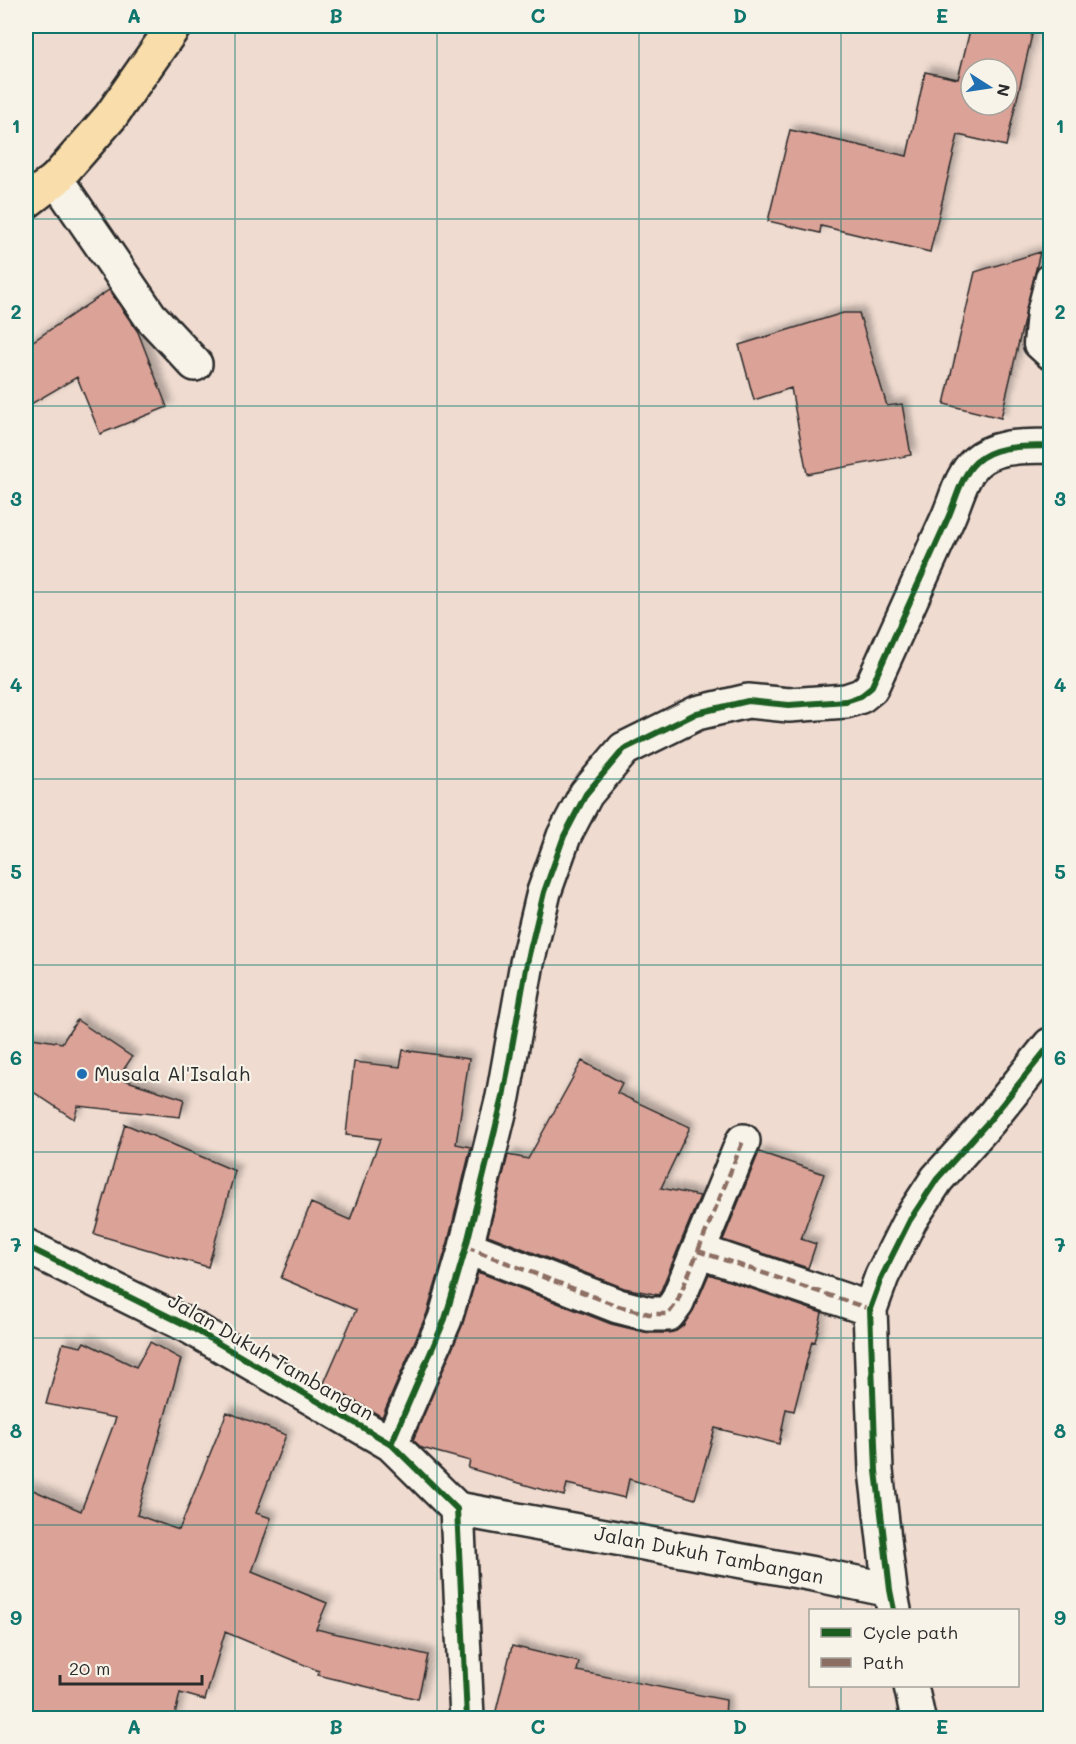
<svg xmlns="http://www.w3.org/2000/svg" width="1076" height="1744" font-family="Mali,sans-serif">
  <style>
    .building { fill: #dba297; stroke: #2b2b2b; stroke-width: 1.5; fill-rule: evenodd; filter: url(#shadow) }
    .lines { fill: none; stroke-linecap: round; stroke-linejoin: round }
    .service-casing { stroke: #2b2b2b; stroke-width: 33 }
    .minor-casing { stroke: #2b2b2b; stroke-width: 38 }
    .primary-casing { stroke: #2b2b2b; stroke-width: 38 }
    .service { stroke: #f7f3e8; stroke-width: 28 }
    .minor { stroke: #f7f3e8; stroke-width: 33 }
    .primary { stroke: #f9ddab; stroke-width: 33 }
    .quiet { stroke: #8d6e63; stroke-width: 4.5; stroke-dasharray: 9 4.5; stroke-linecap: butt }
    .cycleway-casing { stroke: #f7f3e8; stroke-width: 10 }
    .cycleway { stroke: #1b5e20; stroke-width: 6 }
    .grid { fill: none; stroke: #0f766e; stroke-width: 1.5; stroke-opacity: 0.55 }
    .poi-dot { fill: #1f6fb2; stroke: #f7f3e8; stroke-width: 2 }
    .labels { text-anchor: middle; stroke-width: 4.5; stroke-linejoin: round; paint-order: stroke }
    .poi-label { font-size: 20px; fill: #2b2b2b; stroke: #f7f3e8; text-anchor: start }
    .street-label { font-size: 20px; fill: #2b2b2b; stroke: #f7f3e8 }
    .neatline { fill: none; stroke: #0f766e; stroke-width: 2 }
    .grid-label { font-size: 20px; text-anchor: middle; font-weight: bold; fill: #0f766e }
  </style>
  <defs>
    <filter id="shadow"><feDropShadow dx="5.5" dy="-5.5" stdDeviation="3" flood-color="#0004"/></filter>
  </defs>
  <rect width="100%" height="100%" fill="#efdbd0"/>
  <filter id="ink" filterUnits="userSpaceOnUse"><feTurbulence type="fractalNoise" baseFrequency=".0167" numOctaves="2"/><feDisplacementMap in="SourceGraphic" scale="12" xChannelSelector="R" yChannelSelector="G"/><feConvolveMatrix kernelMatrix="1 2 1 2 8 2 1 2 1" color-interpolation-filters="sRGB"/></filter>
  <g filter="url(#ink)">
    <path class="building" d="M971,26H1034L1006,146L958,135L930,252L821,226L820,233L768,221L790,130L907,156L925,72L958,79ZM971,69H1007V105H971Z
      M1040,252L1001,418L944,404L975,272Z
      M109,290L138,332L167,407L100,434L77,377L26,407V346Z
      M843,313H859L887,406L902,404L911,455L807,474L791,388L754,400L739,345Z
      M77,1020L132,1057L118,1078L184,1099L180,1117L78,1106L74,1119L26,1087V1037L62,1043Z
      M403,1050L469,1059L456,1144L471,1147L448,1242L427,1313L382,1417L324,1383L356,1310L281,1278L311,1203L350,1220L380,1139L346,1135L354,1062L400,1067Z
      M582,1061L622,1083L617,1093L690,1127L661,1188L700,1196L659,1295L624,1288L488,1235L508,1155L528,1159Z
      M125,1124L235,1171L208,1267L94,1234Z
      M759,1152L824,1174L801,1239L816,1244L808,1268L723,1240Z
      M478,1272L611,1324L649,1333H669L676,1331L683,1326L694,1309L709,1274L822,1313L815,1342L812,1341L794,1411L786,1409L779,1444L715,1428L695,1499L629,1479L625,1498L567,1484L564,1496L468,1468L470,1461L422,1448L413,1440L462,1326Z
      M84,1342L136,1367L150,1342L181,1359L137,1515L179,1530L227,1412L286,1435L256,1513L271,1518L252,1572L327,1603L316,1629L428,1655L418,1699L318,1675L319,1671L225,1632L205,1700L180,1693L174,1719H26V1487L81,1511L116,1418L46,1404L63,1343L81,1347Z
      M512,1646L579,1662L577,1671L726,1700L725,1719H494Z"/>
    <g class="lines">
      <g class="service-casing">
        <path id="service" d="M1050,278L1041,313L1038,344L1050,355"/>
      </g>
      <g class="minor-casing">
        <path id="minor" d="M56,179L150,316L195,364
          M26,1246L192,1328L391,1444L457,1509L467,1718
          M466,1247L618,1306L649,1314H668L677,1302L698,1251L870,1309
          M698,1251L743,1141
          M391,1444L445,1319L466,1247L503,1097L527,963L544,892L564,836L586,794L624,749L697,713L748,701L789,705L846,701L861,696L871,688C896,632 922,576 947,520C956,501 960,477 976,462C996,444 1025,447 1050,446
          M457,1509L814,1574L890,1590
          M894,1610L890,1590L876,1471L870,1309L882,1276L910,1220L937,1179L989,1121L1050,1045
          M911,1686L918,1718"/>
      </g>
      <g class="primary-casing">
        <path id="primary" d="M26,202L56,179L111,116L174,26"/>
      </g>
      <use href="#service" class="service"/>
      <use href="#minor" class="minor"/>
      <use href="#primary" class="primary"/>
      <path class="quiet" d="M466,1247L618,1306L649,1314H668L677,1302L698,1251L870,1309L872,1305
        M698,1251L743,1141"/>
      <g class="cycleway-casing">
        <path id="cycleway" d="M26,1246L192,1328L391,1444L457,1509L467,1718
          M391,1444L445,1319L466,1247L503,1097L527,963L544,892L564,836L586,794L624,749L697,713L748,701L789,705L846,701L861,696L871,688C896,632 922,576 947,520C956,501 960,477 976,462C996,444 1025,447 1050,446
          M894,1610L890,1590L876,1471L870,1309L882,1276L910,1220L937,1179L989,1121L1050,1045"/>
      </g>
      <use href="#cycleway" class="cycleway"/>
    </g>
  </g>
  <path class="grid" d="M235,26V1718M437,26V1718M639,26V1718M841,26V1610M26,219H1050M26,406H1050M26,592H1050M26,779H1050M26,965H1050M26,1152H1050M26,1338H1050M26,1525H1050M841,1686V1718"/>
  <circle class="poi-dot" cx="82" cy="1074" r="6"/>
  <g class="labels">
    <g class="poi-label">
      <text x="94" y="1081">Musala Al'Isalah</text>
    </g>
    <g class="street-label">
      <text transform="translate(271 1357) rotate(30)" y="7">Jalan Dukuh Tambangan</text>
      <text transform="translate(709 1555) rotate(11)" y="7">Jalan Dukuh Tambangan</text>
    </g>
  </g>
  <rect width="1076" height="1744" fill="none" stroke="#f7f3e8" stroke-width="66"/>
  <rect x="809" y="1609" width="210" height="78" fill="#f7f3e8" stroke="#a5a39c" stroke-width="1.5"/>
  <rect x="821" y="1628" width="30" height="9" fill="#1b5e20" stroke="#a5a39c" stroke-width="1.5"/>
  <text x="863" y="1639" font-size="18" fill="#2b2b2b">Cycle path</text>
  <rect x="821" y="1658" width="30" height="9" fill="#8d6e63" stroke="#a5a39c" stroke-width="1.5"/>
  <text x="863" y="1669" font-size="18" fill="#2b2b2b">Path</text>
  <g transform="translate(989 87) rotate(102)"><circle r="28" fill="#f7f3e8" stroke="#a5a39c" stroke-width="1.5"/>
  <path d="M0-4.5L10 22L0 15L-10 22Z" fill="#1f6fb2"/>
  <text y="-9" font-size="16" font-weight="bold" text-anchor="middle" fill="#2b2b2b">N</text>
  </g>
  <path d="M60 1675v9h142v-9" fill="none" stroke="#2b2b2b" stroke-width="3"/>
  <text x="69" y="1675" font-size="18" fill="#2b2b2b" stroke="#f7f3e8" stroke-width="4.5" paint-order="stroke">20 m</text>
  <rect x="33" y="33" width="1010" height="1678" class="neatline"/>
  <g class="grid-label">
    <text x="134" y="23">A</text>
    <text x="336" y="23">B</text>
    <text x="538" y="23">C</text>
    <text x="740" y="23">D</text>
    <text x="942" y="23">E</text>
    <text x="16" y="133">1</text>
    <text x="1060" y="133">1</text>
    <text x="16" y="319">2</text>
    <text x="1060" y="319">2</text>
    <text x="16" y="506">3</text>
    <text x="1060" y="506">3</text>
    <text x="16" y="692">4</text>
    <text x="1060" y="692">4</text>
    <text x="16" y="879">5</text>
    <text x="1060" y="879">5</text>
    <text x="16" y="1065">6</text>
    <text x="1060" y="1065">6</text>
    <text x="16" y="1252">7</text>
    <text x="1060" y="1252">7</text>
    <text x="16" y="1438">8</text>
    <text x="1060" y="1438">8</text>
    <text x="16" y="1625">9</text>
    <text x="1060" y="1625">9</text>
    <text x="134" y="1734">A</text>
    <text x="336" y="1734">B</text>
    <text x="538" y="1734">C</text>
    <text x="740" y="1734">D</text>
    <text x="942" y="1734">E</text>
  </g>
</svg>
